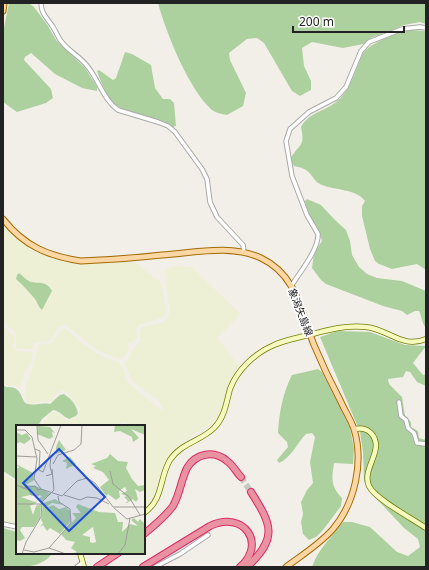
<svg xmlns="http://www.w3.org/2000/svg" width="429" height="570" font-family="'Noto Sans','Noto Sans JP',sans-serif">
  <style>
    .farmland { fill: #eef0d5 }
    .forest { fill: #add19e }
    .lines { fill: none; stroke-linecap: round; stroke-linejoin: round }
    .highway-tunnel { stroke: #c8c6c1; stroke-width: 6; stroke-dasharray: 6 3; stroke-linecap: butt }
    .street-casing { stroke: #a9a9a9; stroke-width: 5.5 }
    .secondary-casing { stroke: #707d05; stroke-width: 6 }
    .primary-casing { stroke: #a06b00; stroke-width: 7 }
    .highway-casing { stroke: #dc2a67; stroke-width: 8 }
    .street { stroke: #fff; stroke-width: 3.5 }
    .secondary { stroke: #f7fabf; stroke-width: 4.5 }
    .primary { stroke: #fcd6a4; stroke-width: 5 }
    .highway { stroke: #e892a2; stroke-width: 6 }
    .labels { text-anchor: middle; stroke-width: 3.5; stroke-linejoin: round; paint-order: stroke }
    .street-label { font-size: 10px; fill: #222; stroke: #fff }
    .inset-road { fill: none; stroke: #9f9d99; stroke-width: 1 }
    .view { fill: #1d4ed8; fill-opacity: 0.15; stroke: #1d4ed8; stroke-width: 2 }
    .inset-edge { fill: none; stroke: #222; stroke-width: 2 }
  </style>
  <rect width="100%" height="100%" fill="#f2efe9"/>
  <path class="farmland" d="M3,223L28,246L52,258L65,261L81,263L130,261L136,263L161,283L166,311L164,317L139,325L136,328L137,337L132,342L127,343L129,350L125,356L118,359L97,350L65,324L59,326L51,340L34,343L33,349H17L16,347V333L3,322Z
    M175,266L191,267L241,314L217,338L240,367L235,374L226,396L223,410L217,419L211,425L195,433L174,452L166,464L148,507L144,510V426H126L125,422L118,424L116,426H41L52,412L58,413L63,418L68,420L76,418L80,414V408L66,392L61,390L50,402L43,401L33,404L27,403L25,386L33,368L37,348L39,345L52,343L62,329H66L82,343L96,353L118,363L123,368L128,383L161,410L163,409L159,401L132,381L125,364L135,346L140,341V331L142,327L163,322L166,320L170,312L164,273L167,269Z
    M3,326L13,335L14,348L16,351L33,352L30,365L25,371L21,382L20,389L15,385L6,386L3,382Z
    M3,474L17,482V525L3,522Z"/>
  <path class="forest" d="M9,3H29L34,7L48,26L56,40L85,68L97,87V91L82,88L55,74L31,53L25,57L24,60L51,89L53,98L46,103L17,112L3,102V33Z
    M158,3H426V24L420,22L404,25L386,33L373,37L363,44L343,48L312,42L302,48L304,66L311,81V90L300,96L292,91L264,43L257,38L247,39L229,53L230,60L246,93L243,106L227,115C222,114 216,113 212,110C189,90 166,33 158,3Z
    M410,30L426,31V270L417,264L392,269L379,264L375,261L370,249L362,216V206L365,201C357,189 334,190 322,185C310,180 314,169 294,166L290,160C297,144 306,149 301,127C309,112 324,112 336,102C349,93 357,67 363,53C372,42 396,33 410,30Z
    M125,52L132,54L151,65L155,88L163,99H170L174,103L176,126L173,127C157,117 127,115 115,104C108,99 100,80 97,71L99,70L113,80L116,78Z
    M307,199L321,205L335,220L346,230L350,241L352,255L359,267L367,274L377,278L402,281L426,291V328C422,324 422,317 419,311H415L407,315L402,311L383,306L326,284L321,280L312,268L314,253L322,241C319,227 306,216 305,201Z
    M19,273C22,275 25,279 29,281C37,285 46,279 52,291L42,310C38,307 38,303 35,299C29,292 23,285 16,279L17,275Z
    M338,331L370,332L405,345L426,346L413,363L423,375L426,374V386L417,382L410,372L406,371L403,377L388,379L389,384L402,397L405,416L411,422V427L418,431L419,438L426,440V567H312C318,549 332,537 343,522H352L370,527L397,552L408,556L420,547L418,539L404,528L372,494L364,481L363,452L360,432L320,337Z
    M318,369L322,372L350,428L354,449L353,464L334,463C332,478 330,486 342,498L341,506L323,530L316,537L309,540L303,534L301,522L303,514L301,502L307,490L313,483L310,462L315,437L312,433L306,434C297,443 292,457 279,463L277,460L288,447L287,442L278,433C279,413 283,392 292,375Z
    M3,385L6,387C20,387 19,392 25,403C35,407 39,402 50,404L60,395L64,394C71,399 76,404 78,413L76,416L69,419C62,416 60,411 53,410L42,419L38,426H17V480L3,471Z
    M3,528L17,532V553L52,554C40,569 21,567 3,567Z"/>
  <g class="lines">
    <path class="highway-tunnel" d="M241,477L251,492"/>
    <g class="street-casing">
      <path id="street" d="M41,3C41,14 48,19 53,27C56,32 58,37 61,41C68,51 81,57 88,67C99,81 104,100 118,110L158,122L168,126L175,132L202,169L207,179L210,202L217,217L243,245L244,252
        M292,285C300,272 319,249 318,234L307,215L292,176L286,141L290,129L309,112L336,98L346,87L361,51L369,42L402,29L420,27L426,28
        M399,402L401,416L406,420L408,428L414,433L417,443L426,444
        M3,524L17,527
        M77,567L82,563
        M155,567L180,554L208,535"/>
    </g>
    <g class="secondary-casing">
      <path id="secondary" d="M354,429C361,428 366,428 371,433C386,450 361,468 369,486C375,499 413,519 426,528
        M144,513C164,499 159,478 170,460C181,443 201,441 214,428C225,417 226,403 230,389C237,370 255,353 274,345C285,340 297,338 309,335C328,330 345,325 366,327C388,329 402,349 426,339
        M80,553L84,567"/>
    </g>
    <g class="primary-casing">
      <path id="primary" d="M3,11L4,3
        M3,219C24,246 48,256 81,261C108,260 135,258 162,255C193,253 231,244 261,258C297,275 301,312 314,345C322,364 331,383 341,402C345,411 351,420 354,429C364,462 355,503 333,529C320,544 302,555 286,567"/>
    </g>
    <g class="highway-casing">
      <path id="highway" d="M144,534C155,525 165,517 173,506C180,494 181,480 187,468C196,453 214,450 227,461C233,465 236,472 241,477
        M97,567L118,553
        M143,567L210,526C244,510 267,544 240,567
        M247,567C278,538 272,525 251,492"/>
    </g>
    <use href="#street" class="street"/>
    <use href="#secondary" class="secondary"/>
    <use href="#primary" class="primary"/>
    <use href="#highway" class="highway"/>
  </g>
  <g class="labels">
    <g class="street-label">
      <text transform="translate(301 312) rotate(69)" y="4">象潟矢島線</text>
    </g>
  </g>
  <g transform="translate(16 425)">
    <rect width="129" height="129" fill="#f2efe9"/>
    <path d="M99,0H129V10L115,4L123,13L117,17L116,12L104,6L98,7ZM22,1L34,2L39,8L36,7L37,12L33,14L21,9ZM0,7L6,10L11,8L15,14L8,19L4,17L0,19ZM43,15L50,25L40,29V22ZM94,29L102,36L112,37L110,43L116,54L122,61L128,60L129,65L124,67L119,64L122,74L120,77L117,74L111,78H109L112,76L108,72L111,71L105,69L111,66L109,62L103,66L104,72L100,75L92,69L90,71L84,62L93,55L87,47L77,43L80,41L75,39L91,33ZM54,32L60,39L50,44L51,38L46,36ZM0,39L17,48L18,55L10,60L20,61L35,69L25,77V75H21L20,78L14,81L17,90L20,81L25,79L24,93L18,102H6L4,105L9,113L4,116L0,115V43H3ZM19,69L26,71L19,77L5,72ZM39,74L47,80L36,78L29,83L37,80L43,84L50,82L54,86V97L44,109L34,103L31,106L27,100L24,102L27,98L25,95L27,78ZM62,79L83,87L99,88L102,97H107L106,107L114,99L122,101L115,95L118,93L122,97L124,94L129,99V129H54L61,127L55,123L59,117L50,115L45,109L60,93L56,88H65L60,82ZM77,102L80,117L77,118L74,117V112L66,110Z" fill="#add19e" fill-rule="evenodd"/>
    <path class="inset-road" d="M12,0H31M116,0H129M21,1L22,15L32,29M0,5H9L16,12L21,34L18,54L25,64L46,71L61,56L71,53L79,58L97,82H129M19,24L24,26L23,45L27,47L45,0M0,31L21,32M37,39L42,30L58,25L65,19L66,0M94,46L97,59L113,72L124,90M30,51L36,49L34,41L35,30M0,60L8,63L19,61L22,65L25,64M5,62L13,65L15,70H23M48,70L64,75L71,72L81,73L93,79M0,79H26M98,83L111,94L129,89M33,123L55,98L54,84L43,77L42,71M8,125L18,127L33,123L50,129M6,129L10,117L25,92L26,77L38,65L36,44M102,129L109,120L114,93"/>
    <path class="view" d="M43,24L89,72L53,106L7,58Z"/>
    <rect width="129" height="129" class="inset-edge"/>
  </g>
  <rect width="429" height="570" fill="none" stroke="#222222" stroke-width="8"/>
  <path d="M293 26v6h111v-6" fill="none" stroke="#222222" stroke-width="2"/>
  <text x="299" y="26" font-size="12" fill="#222222" stroke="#ffffff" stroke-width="3" paint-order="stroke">200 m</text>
</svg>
